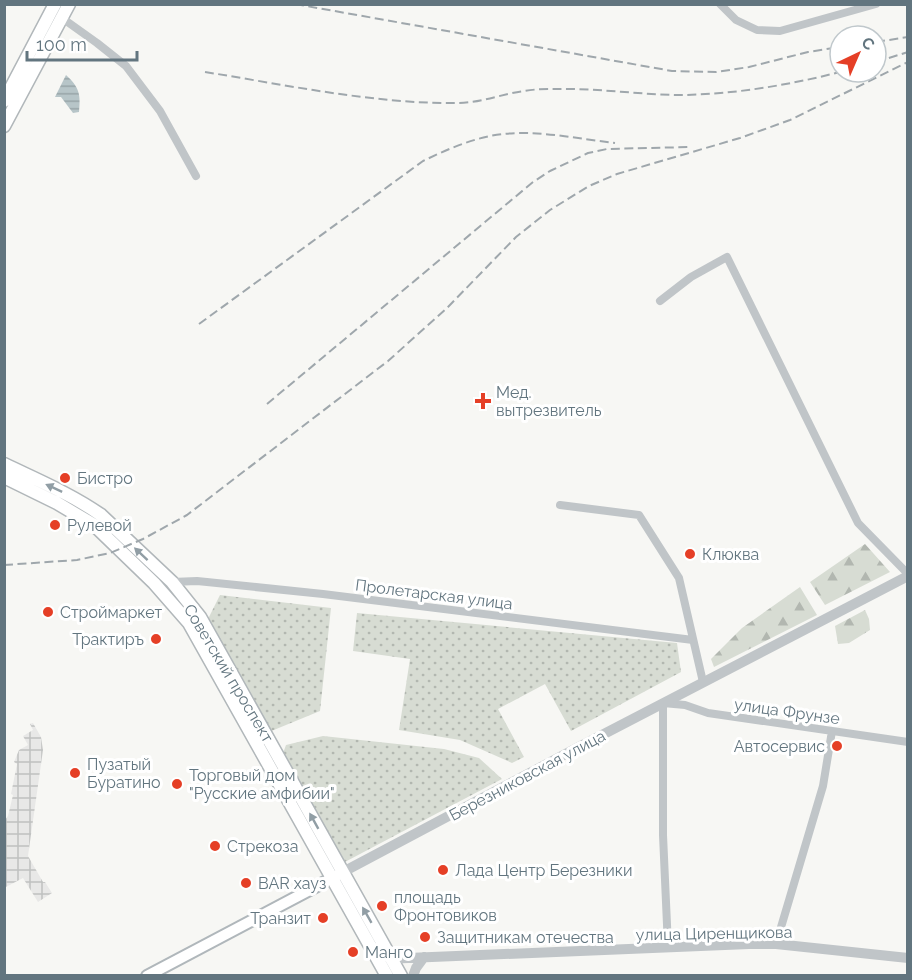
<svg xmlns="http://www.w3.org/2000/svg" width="912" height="980" font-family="Raleway,sans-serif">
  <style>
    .industrial { fill: url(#industrial-grid) }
    .forest { fill: url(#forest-firs) }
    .park { fill: url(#park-dots) }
    .water { fill: url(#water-rules) }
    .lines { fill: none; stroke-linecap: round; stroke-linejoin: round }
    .secondary-casing { stroke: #b0b7bb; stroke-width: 14 }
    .primary-casing { stroke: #b1b7ba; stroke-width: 15 }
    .minor { stroke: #c0c5c8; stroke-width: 8 }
    .tertiary { stroke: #c0c5c8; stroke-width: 10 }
    .secondary { stroke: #fff; stroke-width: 10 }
    .primary { stroke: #fff; stroke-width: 12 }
    .rail { stroke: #9fa7ac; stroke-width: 2; stroke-dasharray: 9 4.5; stroke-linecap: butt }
    .oneway { fill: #919ea5 }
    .poi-dot { fill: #e53f26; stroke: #fff; stroke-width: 2 }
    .labels { text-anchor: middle; stroke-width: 6; stroke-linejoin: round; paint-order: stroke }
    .poi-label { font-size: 16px; fill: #62757f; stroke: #fff; text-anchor: start }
    .street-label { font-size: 16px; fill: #62757f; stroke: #fff }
  </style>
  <defs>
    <pattern id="industrial-grid" width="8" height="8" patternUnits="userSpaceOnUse" patternTransform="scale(1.5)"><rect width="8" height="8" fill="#e8e8e7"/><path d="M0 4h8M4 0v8" fill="none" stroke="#bfc1c0"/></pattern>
    <pattern id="forest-firs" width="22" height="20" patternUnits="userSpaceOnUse" patternTransform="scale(1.5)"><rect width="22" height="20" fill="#d7dcd3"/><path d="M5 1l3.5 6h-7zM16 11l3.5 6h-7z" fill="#b2b7b0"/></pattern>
    <pattern id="park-dots" width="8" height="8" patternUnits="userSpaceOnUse" patternTransform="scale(1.5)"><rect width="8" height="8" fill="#d7dcd3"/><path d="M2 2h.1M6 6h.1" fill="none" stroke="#b2b7b0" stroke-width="1.8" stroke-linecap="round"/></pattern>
    <pattern id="water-rules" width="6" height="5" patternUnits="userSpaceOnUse" patternTransform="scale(1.5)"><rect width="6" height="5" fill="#b7c5c8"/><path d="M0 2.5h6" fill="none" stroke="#98a5a8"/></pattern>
  </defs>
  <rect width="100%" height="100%" fill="#f7f7f4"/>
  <path class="industrial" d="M33,723L41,737L43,750L28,856L43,882H45L52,893L38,902L23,878L4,888L5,820L8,816L13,795L11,794L17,764L14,762L19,750L28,745L23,736L33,730L30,724Z"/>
  <path class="forest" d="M865,544L890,572L825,605L810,582Z
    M800,587L817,615L714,667L711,659L742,628Z
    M865,610L869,619L870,630L849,643L838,644L835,626Z"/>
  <path class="park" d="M220,595L331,608L320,711L269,732L207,621Z
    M357,613L677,643L681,672L571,731L545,684L498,709L524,757L512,763L460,740L399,730L410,659L353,651Z
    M323,736L444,749L479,758L502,779L343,863L282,756L286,745Z"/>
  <path class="water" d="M66,75C79,87 81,94 79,112L73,113L61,97H55Z"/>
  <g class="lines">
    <g class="secondary-casing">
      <path id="secondary" d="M147,976L338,875"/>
    </g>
    <g class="primary-casing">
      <path id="primary" d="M4,101L55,4
        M4,126L69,4
        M4,464C37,480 71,494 101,515L172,582L200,617L401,976
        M4,477L57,503L94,525L154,583L189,623L387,976"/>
    </g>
    <path class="minor" d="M720,4L736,20L757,30L780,31L876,4
      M62,18L97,43L126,66L160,111L196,176
      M660,301L691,277L727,257L858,523L908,574
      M560,505L639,515L679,578L703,682
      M172,582L197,581L323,594L693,640
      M776,944L823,786L832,731
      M668,947L663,835V703L685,705L708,713L908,742"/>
    <path class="tertiary" d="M343,872L575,749L908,576
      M384,959L749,944H776L908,958
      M413,976L416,968L424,957"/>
    <use href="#secondary" class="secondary"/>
    <use href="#primary" class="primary"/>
    <path class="rail" d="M295,4L672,71L716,72L749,67L808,52L840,47
      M876,42L908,37
      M876,62L908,52
      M205,72C287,85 375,104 457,103C480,103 502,94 524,91C535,89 546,89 556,89C598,88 641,95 683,95C736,94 789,85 840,72
      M199,324L423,161C448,149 475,137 503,134C539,130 579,139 615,143
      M267,404L533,182L550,171L588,153L607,149L690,147
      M4,565L77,560L110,553L143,539L187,515L388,361L446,309L516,237L550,210L589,186L617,174L740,138L790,120L908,62"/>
  </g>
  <defs><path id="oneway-solid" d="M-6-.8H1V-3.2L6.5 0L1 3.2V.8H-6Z" transform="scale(1.5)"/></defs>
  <g class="oneway">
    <use href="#oneway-solid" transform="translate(54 488) rotate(-155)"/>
    <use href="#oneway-solid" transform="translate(141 554) rotate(-137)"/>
    <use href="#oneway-solid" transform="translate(314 821) rotate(-119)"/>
    <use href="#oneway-solid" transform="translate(367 915) rotate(-120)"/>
  </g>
  <g class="poi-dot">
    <path d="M480 392h6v6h6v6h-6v6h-6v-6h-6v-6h6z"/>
    <circle cx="65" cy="478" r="6"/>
    <circle cx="55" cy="525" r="6"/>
    <circle cx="690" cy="554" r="6"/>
    <circle cx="48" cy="612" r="6"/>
    <circle cx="156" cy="639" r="6"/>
    <circle cx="837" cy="746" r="6"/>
    <circle cx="75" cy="773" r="6"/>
    <circle cx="177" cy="784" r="6"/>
    <circle cx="215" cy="846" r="6"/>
    <circle cx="443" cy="870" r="6"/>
    <circle cx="246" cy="883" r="6"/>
    <circle cx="382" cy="906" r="6"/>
    <circle cx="323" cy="918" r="6"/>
    <circle cx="425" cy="937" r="6"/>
    <circle cx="353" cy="952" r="6"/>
  </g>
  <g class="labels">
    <g class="poi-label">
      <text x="496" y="398">Мед.<tspan x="496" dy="18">вытрезвитель</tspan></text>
      <text x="77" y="484">Бистро</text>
      <text x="67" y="531">Рулевой</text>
      <text x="702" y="560">Клюква</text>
      <text x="60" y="618">Строймаркет</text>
      <text x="144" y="645" text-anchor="end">Трактиръ</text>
      <text x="825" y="752" text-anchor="end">Автосервис</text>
      <text x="87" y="770">Пузатый<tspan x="87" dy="18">Буратино</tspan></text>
      <text x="189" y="781">Торговый дом<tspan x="189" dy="18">"Русские амфибии"</tspan></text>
      <text x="227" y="852">Стрекоза</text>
      <text x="455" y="876">Лада Центр Березники</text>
      <text x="258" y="889">BAR хауз</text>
      <text x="394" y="903">площадь<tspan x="394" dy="18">Фронтовиков</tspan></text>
      <text x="311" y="924" text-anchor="end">Транзит</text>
      <text x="437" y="943">Защитникам отечества</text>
      <text x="365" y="958">Манго</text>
    </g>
    <g class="street-label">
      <text transform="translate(434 594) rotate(7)" y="6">Пролетарская улица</text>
      <text transform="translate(229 673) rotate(59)" y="6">Советский проспект</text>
      <text transform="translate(787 711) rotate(8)" y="6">улица Фрунзе</text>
      <text transform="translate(527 775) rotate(-28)" y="6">Березниковская улица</text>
      <text transform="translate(714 933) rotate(-1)" y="6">улица Циренщикова</text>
    </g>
  </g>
  <rect width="912" height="980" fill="none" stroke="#62757f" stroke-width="12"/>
  <g transform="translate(858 54) rotate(44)"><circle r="28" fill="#ffffff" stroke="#c0c8cc" stroke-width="1.5"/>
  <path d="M0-4.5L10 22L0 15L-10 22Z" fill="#e53f26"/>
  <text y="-9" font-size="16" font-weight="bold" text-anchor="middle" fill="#62757f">С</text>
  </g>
  <path d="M27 51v9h110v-9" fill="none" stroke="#62757f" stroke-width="3"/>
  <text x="36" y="51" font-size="18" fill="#62757f" stroke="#ffffff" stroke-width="4.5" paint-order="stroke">100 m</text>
</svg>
